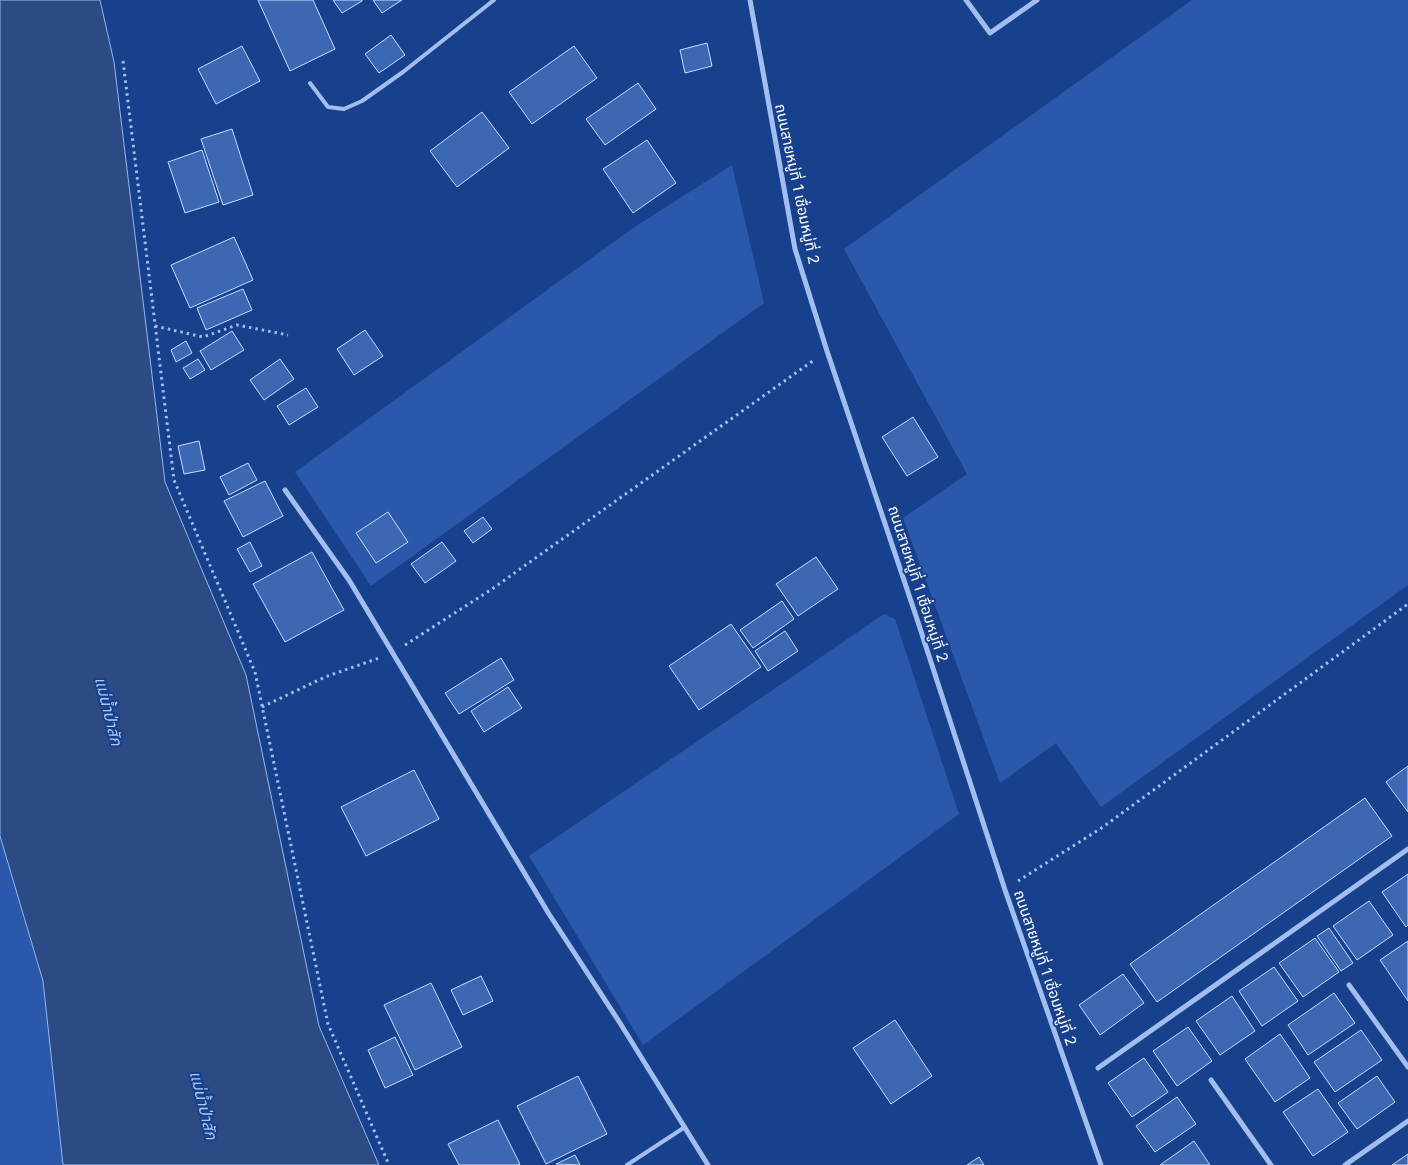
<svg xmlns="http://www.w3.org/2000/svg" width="1408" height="1165" font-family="Inter,'Noto Sans Thai',sans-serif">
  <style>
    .green { fill: #2a59ab }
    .water { fill: #2c4a83; stroke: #94b8f1 }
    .building { fill: #3c67b3; stroke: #c8dbfb }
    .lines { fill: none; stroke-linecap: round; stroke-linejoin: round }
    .path { stroke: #a2beef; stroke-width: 3; stroke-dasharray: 2.5 4; stroke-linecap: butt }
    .lane { stroke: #a2beef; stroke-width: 4 }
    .street { stroke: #a2beef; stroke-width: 5 }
    .labels { text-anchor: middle; stroke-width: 4; stroke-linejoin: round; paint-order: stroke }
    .street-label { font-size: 15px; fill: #fff; stroke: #17408d }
    .water-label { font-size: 16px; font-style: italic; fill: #aec9f6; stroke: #17408d }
  </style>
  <rect width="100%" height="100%" fill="#17408d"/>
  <path class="green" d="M1192,0H1408V585L1101,807L1056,743L1000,783L903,518L967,474L844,249Z
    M732,165L764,303L371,586L295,472L633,228Z
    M884,614L895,619L959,814L643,1045L529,856Z
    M0,836L43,981L63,1165H0Z"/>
  <path class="water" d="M0,0H100L114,62L165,482L246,675L319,1026L379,1165H63L43,981L0,836Z"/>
  <path class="building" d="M258,0H313L335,49L290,71Z
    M333,0H362V1L342,13Z
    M373,0H402L382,13Z
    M391,35L405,55L379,73L365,54Z
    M707,43L712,66L685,73L680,50Z
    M242,46L260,81L216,104L198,69Z
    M574,46L597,78L532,124L509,92Z
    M638,83L656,109L605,145L586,119Z
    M482,112L509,148L457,187L430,151Z
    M232,129L253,195L223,205L201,139Z
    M647,140L676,183L633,213L603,169Z
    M202,150L219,202L185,213L168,162Z
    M234,237L253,280L190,308L171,265Z
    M243,289L252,310L206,330L197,308Z
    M365,330L383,356L354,375L337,349Z
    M232,331L244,350L211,370L200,351Z
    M186,341L192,353L176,362L171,350Z
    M198,359L205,370L190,379L183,368Z
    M280,359L294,379L264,400L250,380Z
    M306,388L318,407L289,425L277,406Z
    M913,417L938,457L907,476L882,437Z
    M199,441L205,470L184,474L178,446Z
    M248,463L257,480L229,495L220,477Z
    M265,481L283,516L243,537L224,501Z
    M388,512L408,542L376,563L356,533Z
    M483,517L492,529L473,543L464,531Z
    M250,542L262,566L250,572L237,549Z
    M442,542L456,561L425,583L411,564Z
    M312,552L344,610L285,642L253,584Z
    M816,557L838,589L798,616L776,584Z
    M782,601L794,619L753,648L740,630Z
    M731,624L761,667L699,710L669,666Z
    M785,631L798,651L768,671L755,651Z
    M501,658L514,680L459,714L445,693Z
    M508,687L522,708L484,732L471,711Z
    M1408,766V812L1386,782Z
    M414,770L439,819L366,856L341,807Z
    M1365,798L1392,836L1157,1002L1130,964Z
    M1408,874V925L1406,927L1382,892Z
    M1369,901L1393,935L1357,960L1333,926Z
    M1329,928L1353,963L1341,971L1317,936Z
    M1315,938L1339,972L1303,997L1279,963Z
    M1408,941V1001L1380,960Z
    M1274,967L1298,1001L1262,1026L1239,991Z
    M1123,974L1144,1003L1100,1035L1079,1005Z
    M481,976L493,1001L463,1015L451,990Z
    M431,983L462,1047L415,1070L384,1005Z
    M1334,993L1355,1023L1308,1055L1288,1025Z
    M1232,996L1255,1031L1220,1055L1196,1021Z
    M895,1020L932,1076L891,1104L853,1048Z
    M1188,1027L1212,1061L1177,1086L1153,1051Z
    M1361,1030L1382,1060L1335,1092L1314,1062Z
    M1280,1034L1310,1078L1275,1102L1245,1059Z
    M395,1037L413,1075L385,1088L368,1050Z
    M1144,1058L1168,1092L1132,1117L1108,1083Z
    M578,1076L607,1134L546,1164L517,1106Z
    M1377,1076L1395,1102L1357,1129L1338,1103Z
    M1318,1089L1348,1132L1313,1156L1283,1112Z
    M1177,1097L1196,1124L1155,1152L1136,1126Z
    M498,1120L520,1164L517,1165H459L448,1144Z
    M1194,1141L1210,1165H1160Z
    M1408,1154V1165H1392Z
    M575,1155L580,1165L556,1164Z
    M979,1157L984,1165H967Z"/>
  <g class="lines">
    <path class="path" d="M123,61L174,480L255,672L328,1024L389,1165
      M155,326L203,337L237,325L288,335
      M405,645L492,589L814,360
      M262,707L325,677L379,658
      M1018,881L1103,827L1408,604"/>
    <path class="lane" d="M310,83L328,107L344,109L362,101L403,72L494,0
      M627,1165L685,1127"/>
    <path class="street" d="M750,0L795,249L827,351L917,619L1005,890L1101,1165
      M966,0L990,33L1037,0
      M285,490L349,580L549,914L620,1023L708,1165
      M1349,985L1408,1067
      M1098,1068L1408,849
      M1211,1080L1271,1165
      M1345,1165L1408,1121"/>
  </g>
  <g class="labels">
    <g class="street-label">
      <text transform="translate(797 184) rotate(78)" y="5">ถนนสายหมู่ที่ 1 เชื่อมหมู่ที่ 2</text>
      <text transform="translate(918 584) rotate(72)" y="5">ถนนสายหมู่ที่ 1 เชื่อมหมู่ที่ 2</text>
      <text transform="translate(1045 968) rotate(71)" y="5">ถนนสายหมู่ที่ 1 เชื่อมหมู่ที่ 2</text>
    </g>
    <g class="water-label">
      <text transform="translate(109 711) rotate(76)" y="6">แม่น้ำป่าสัก</text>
      <text transform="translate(204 1105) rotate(76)" y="6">แม่น้ำป่าสัก</text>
    </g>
  </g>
</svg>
